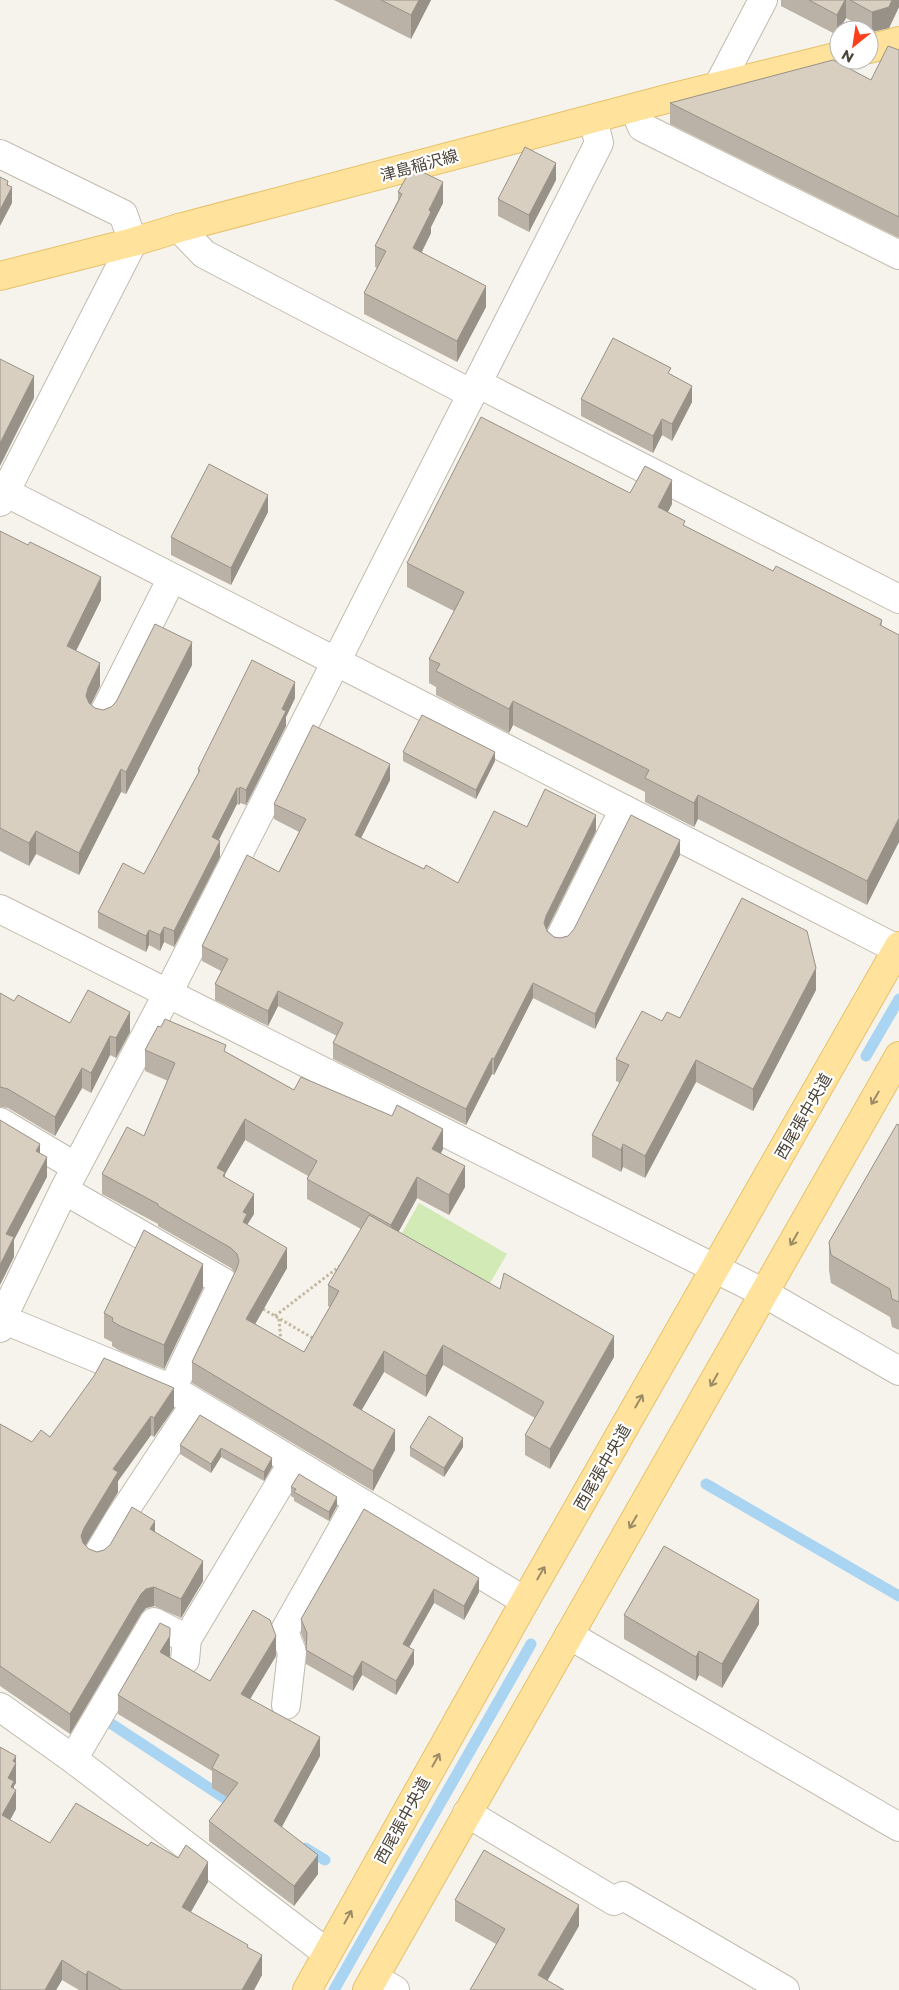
<svg xmlns="http://www.w3.org/2000/svg" width="899" height="1990" font-family="Montserrat,'Noto Sans JP',sans-serif">
  <style>
    .green { fill: #d2eab5 }
    .lines { fill: none; stroke-linecap: round; stroke-linejoin: round }
    .stream { stroke: #a9d4f2; stroke-width: 11 }
    .minor-casing { stroke: #c2bbae; stroke-width: 30 }
    .major-casing { stroke: #e6c16a; stroke-width: 30 }
    .path { stroke: #c4b79f; stroke-width: 3; stroke-dasharray: 2.5 2.5; stroke-linecap: butt }
    .minor { stroke: #fff; stroke-width: 28 }
    .major { stroke: #ffe39c; stroke-width: 28 }
    .wall { fill: #bab2a6; fill-rule: evenodd }
    .shaded-wall { fill: #979187 }
    .building { fill: #d8cfc1; stroke: #979187 }
    .oneway { stroke: #9c8c66 }
    .labels { text-anchor: middle; stroke-width: 4.5; stroke-linejoin: round; paint-order: stroke }
    .street-label { font-size: 16px; fill: #4b4439; stroke: #fff }
  </style>
  <rect width="100%" height="100%" fill="#f6f3ec"/>
  <path class="green" d="M419,1203L507,1254L482,1297L394,1247Z"/>
  <g class="lines">
    <path class="stream" d="M866,1056L899,999
      M706,1484L899,1596
      M104,1719L238,1807
      M305,1848L325,1860
      M334,1990L531,1644"/>
    <g class="minor-casing">
      <path id="minor" d="M718,86L763,0
        M634,108L642,127L899,255
        M0,154L123,214L133,242L0,502
        M179,228L204,254L472,394
        M477,383L899,599
        M5,492L897,949
        M102,717L172,578
        M0,909L764,1293L899,1371
        M560,938L624,809
        M0,1122L76,1167
        M64,1190L223,1282L172,1389
        M0,1318L172,1389L525,1601
        M0,1328L2,1319L64,1190L168,993L599,143L593,119
        M97,1556L119,1519L195,1404
        M569,1635L899,1827
        M185,1660L187,1639L293,1462
        M286,1705L292,1652L284,1632L358,1501
        M0,1707L73,1759L327,1953
        M73,1759L154,1622L187,1639
        M467,1813L614,1901L623,1896L785,1990
        M374,1978L395,1990"/>
    </g>
    <g class="major-casing">
      <path id="major" d="M869,49L899,41
        M0,276L133,242L179,228L674,97L839,56
        M307,1990L525,1601L899,946
        M367,1990L899,1056"/>
    </g>
    <path class="path" d="M263,1309L316,1340
      M275,1316L340,1266
      M279,1319L281,1342"/>
    <use href="#minor" class="minor"/>
    <use href="#major" class="major"/>
  </g>
  <path class="wall" d="M334,0H431L411,39Z
    M781,0H899V7L889,28L872,32L846,18L839,30L837,35L781,6Z
    M899,50V238L670,124V103L871,80Z
    M556,180L529,232L498,216V199Z
    M398,192L443,203L431,227V233L422,252L486,307L457,362L364,314V293L377,268L375,267V246L398,200Z
    M671,374L692,402L672,441L662,435L653,453L581,416V399Z
    M630,493L672,504L668,512L685,526L773,571L882,620L867,905L698,819L694,827L645,802V792L513,725L509,733L436,695V687L429,683V659L454,611L407,587V563Z
    M268,512L231,585L171,555V537Z
    M0,531L101,600L76,651L100,686L91,705L95,708L103,710L111,707L192,665L126,794L121,792L79,875L36,854L29,866L0,851Z
    M295,698L286,717V726L246,805L240,803L239,805L237,804L219,840L220,857L174,947L164,942L160,951L149,945L146,952L98,928V912L144,874L198,774V769Z
    M403,752L495,761L476,799L403,761Z
    M390,780L361,838L424,869L458,883L527,827L596,831L547,930L554,937L560,938L568,936L680,855L595,1029L533,998L494,1075L492,1074L466,1125L333,1059V1043L337,1036L278,1006L268,1026L215,1000V984L221,971L202,961V946L279,872L299,832L274,819V804Z
    M816,990L753,1111L696,1082L645,1178L623,1167L621,1172L592,1157V1135L620,1083L616,1081V1059L662,1021Z
    M0,993L14,1001L70,1023L130,1032L116,1058L110,1055L91,1093L82,1088L55,1136L8,1108L0,1107Z
    M145,1050L226,1052L294,1090L443,1149L441,1153L465,1187L449,1215L417,1198L398,1232L614,1357L550,1469L525,1455V1435L535,1418L443,1365L426,1397L384,1372L361,1410L395,1450L373,1491L192,1383V1362L235,1273L231,1268L158,1226V1224L102,1194V1174L144,1136L168,1081L145,1071ZM245,1140L308,1176L307,1179V1199L361,1229L328,1285V1306L330,1307L304,1352L255,1324L287,1268L247,1225L254,1214L225,1177V1174Z
    M899,1125V1330L892,1327L890,1317L831,1283L829,1270V1242Z
    M203,1288L164,1369L120,1351L112,1346V1342L104,1338V1313Z
    M174,1408L154,1437L151,1435L118,1481V1492L85,1546L89,1549L97,1552L155,1532L203,1581L181,1618L154,1606L146,1608L141,1614L70,1734L0,1686V1424L32,1442L50,1437Z
    M200,1415L272,1467L264,1481L221,1457L211,1473L180,1454V1445Z
    M410,1447H463L444,1477L410,1456Z
    M291,1487L337,1506L329,1521L294,1501V1498L291,1496Z
    M364,1509L479,1592L464,1620L434,1603L409,1647L414,1664L396,1695L362,1675L353,1691L306,1664V1646L301,1633V1619Z
    M624,1615L759,1624L722,1688L699,1675L696,1681L624,1639Z
    M170,1648L169,1657L210,1681L276,1656L250,1699L320,1756L282,1827L318,1874L294,1906L209,1841V1821L227,1797L212,1788V1771L118,1714V1695Z
    M0,1747L16,1756V1783L14,1786V1788L16,1809L10,1820L50,1843L208,1882L191,1912L248,1947L262,1975L254,1990H79L62,1980L56,1990H0Z
    M455,1900L579,1926L470,1990L496,1944L455,1921Z"/>
  <path class="shaded-wall" d="M419,0H431L411,39V15Z
    M845,0H846V18L839,30L837,35V15Z
    M892,0H899V7L889,28L872,32V12Z
    M556,163V180L529,232V215Z
    M8,181V194L12,187V203L0,226V210Z
    M443,182V203L431,227V233L413,269V248L429,210Z
    M486,286V307L457,362V341Z
    M34,376V398L0,466V443Z
    M692,386V402L672,441V424Z
    M662,419V435L653,453V436Z
    M672,480V504L658,531V507Z
    M268,495V512L231,585V568Z
    M101,577V600L67,669V646Z
    M192,642V665L126,794V772Z
    M100,663V686L88,710L86,696L88,688Z
    M295,682V698L286,717V726L246,805V790L282,709Z
    M513,701V725L509,733V709Z
    M495,752V761L476,799V790Z
    M390,764V780L355,850V835Z
    M121,769V792L79,875V853Z
    M240,787V803L239,805V789Z
    M237,788V804L212,853V837Z
    M698,795V819L694,827V803Z
    M596,815V831L546,931L544,923L546,916Z
    M899,818V842L867,905V881Z
    M36,831V854L29,866V843Z
    M680,840V855L595,1029V1014Z
    M220,841V857L174,947V931Z
    M164,927V942L160,951V935Z
    M149,930V945L146,952V936Z
    M816,968V990L753,1111V1089Z
    M533,983V998L494,1075V1059Z
    M278,991V1006L268,1026V1011Z
    M130,1012V1032L116,1058V1038Z
    M110,1036V1055L91,1093V1073Z
    M492,1058V1074L466,1125V1109Z
    M696,1060V1082L645,1178V1156Z
    M82,1068V1088L55,1136V1117Z
    M245,1119V1140L225,1174V1193L217,1168Z
    M443,1129V1149L432,1169V1149Z
    M40,1144V1164L36,1151Z
    M623,1144V1167L621,1172V1150Z
    M47,1157V1177L14,1240V1257L0,1285V1265L6,1234Z
    M465,1166V1187L449,1215V1195Z
    M417,1177V1198L391,1246V1225Z
    M254,1194V1214L247,1225L243,1243V1212Z
    M287,1248V1268L246,1340V1319Z
    M203,1264V1288L164,1369V1345Z
    M614,1336V1357L550,1469V1449Z
    M443,1345V1365L426,1397V1376Z
    M384,1351V1372L353,1425V1405Z
    M174,1388V1408L154,1437V1418Z
    M151,1416V1435L118,1481V1492L84,1548L81,1536L84,1528L113,1469Z
    M395,1430V1450L373,1491V1471Z
    M463,1438V1447L444,1477V1468Z
    M221,1448V1457L211,1473V1464Z
    M272,1458V1467L264,1481V1472Z
    M337,1497V1506L329,1521V1512Z
    M155,1521V1541L150,1529Z
    M203,1561V1581L181,1618V1599Z
    M479,1578V1592L464,1620V1606Z
    M154,1587V1606L146,1608L141,1614L70,1734V1714L141,1594L146,1589Z
    M434,1589V1603L403,1658V1644Z
    M759,1600V1624L722,1688V1664Z
    M170,1628V1656L160,1672V1652Z
    M276,1636V1656L241,1714V1694Z
    M414,1650V1664L396,1695V1681Z
    M699,1651V1675L696,1681V1657Z
    M362,1661V1675L353,1691V1677Z
    M320,1737V1756L274,1841V1821Z
    M16,1756V1783L14,1786V1793L16,1790V1809L2,1835V1815L8,1778L13,1761Z
    M318,1855V1874L294,1906V1886Z
    M208,1862V1882L182,1927V1907Z
    M579,1905V1926L542,1990L538,1975Z
    M262,1955V1975L254,1990H242Z
    M62,1960V1980L56,1990H45Z
    M88,1971V1990H86V1975Z"/>
  <path class="building" d="M381,0H419L411,15Z
    M809,0H845L837,15Z
    M850,0H892L889,7L872,12Z
    M888,46L899,50V217L670,103L833,60L871,80Z
    M525,147L556,163L529,215L498,199Z
    M412,167L443,182L429,210L431,212L413,248L486,286L457,341L364,293L386,251L375,246L402,194L398,192Z
    M0,177L8,181L7,185L12,187L0,210Z
    M613,338L671,368L668,373L692,386L672,424L662,419L653,436L581,399Z
    M0,359L34,376L0,443Z
    M481,417L630,493L645,466L672,480L658,507L685,521L683,525L773,571L776,566L882,620L880,625L899,635V818L867,881L698,795L694,803L645,778L649,770L513,701L509,709L436,671L440,664L429,659L464,592L407,563Z
    M209,464L268,495L231,568L171,537Z
    M0,531L28,545L30,542L101,577L67,646L100,663L88,688L86,696L89,703L95,708L103,710L111,707L116,702L155,624L192,642L126,772L121,769L79,853L36,831L29,843L0,828Z
    M252,660L295,682L282,709L286,711L246,790L240,787L239,789L237,788L212,837L220,841L174,931L164,927L160,935L149,930L146,936L98,912L123,863L144,874L200,770L198,769Z
    M422,715L495,752L476,790L403,752Z
    M313,725L390,764L355,835L424,869L426,865L458,883L494,811L527,827L545,789L596,815L546,916L544,923L547,931L554,937L560,938L568,936L574,929L631,815L680,840L595,1014L533,983L494,1059L492,1058L466,1109L333,1043L343,1023L278,991L268,1011L215,984L228,959L202,946L247,855L279,872L306,819L274,804Z
    M742,898L807,931L816,968L753,1089L696,1060L645,1156L623,1144L621,1150L592,1135L629,1065L616,1059L642,1011L662,1021L667,1012L680,1018Z
    M88,990L130,1012L116,1038L110,1036L91,1073L82,1068L55,1117L8,1089L0,1087V993L14,1001L18,995L70,1023Z
    M165,1019L226,1045L224,1051L294,1090L301,1077L392,1116L397,1105L443,1129L432,1149L465,1166L449,1195L417,1177L391,1225L307,1179L317,1161L245,1119L217,1168L225,1172L223,1176L254,1194L243,1212L247,1214L243,1222L287,1248L246,1319L304,1352L339,1291L328,1285L369,1215L500,1289L504,1273L614,1336L550,1449L525,1435L544,1402L443,1345L426,1376L384,1351L353,1405L395,1430L373,1471L192,1362L237,1268L239,1261L237,1254L231,1248L158,1206V1204L102,1174L127,1127L144,1136L175,1063L145,1050L158,1026L161,1027Z
    M0,1120L40,1144L36,1151L47,1157L6,1234L14,1237L0,1265Z
    M897,1124L899,1125V1302L892,1299L890,1289L831,1255L829,1242Z
    M144,1230L203,1264L164,1345L120,1326L112,1321L113,1318L104,1313Z
    M104,1358L174,1388L154,1418L151,1416L113,1469L118,1472L84,1528L81,1536L83,1543L89,1549L97,1552L104,1550L110,1545L132,1507L155,1521L150,1529L203,1561L181,1599L154,1587L146,1589L141,1594L70,1714L0,1666V1424L32,1442L41,1430L50,1437L94,1376Z
    M200,1415L272,1458L264,1472L221,1448L211,1464L180,1445Z
    M429,1416L463,1438L444,1468L410,1447Z
    M299,1474L337,1497L329,1512L294,1492L296,1489L291,1487Z
    M364,1509L479,1578L464,1606L434,1589L403,1644L414,1650L396,1681L362,1661L353,1677L306,1650L307,1633L301,1619Z
    M664,1546L759,1600L722,1664L699,1651L696,1657L624,1615Z
    M253,1610L270,1620L276,1636L241,1694L320,1737L274,1821L318,1855L294,1886L209,1821L238,1783L212,1768L219,1755L118,1695L160,1623L170,1628V1636L160,1652L210,1681Z
    M0,1747L16,1756L13,1761L16,1763L8,1778L14,1781L11,1787L16,1790L2,1815L50,1843L76,1803L148,1846L151,1842L178,1858L186,1845L208,1862L182,1907L248,1945L247,1947L262,1955L242,1990H122L88,1971L86,1975L62,1960L45,1990H0Z
    M484,1850L579,1905L538,1975L564,1990H470L505,1929L455,1900Z"/>
  <defs><path id="oneway-shaft" d="M-6 0H5M1.5-3L5.5 0L1.5 3" fill="none" stroke-width="1.6" stroke-linecap="round" stroke-linejoin="round" transform="scale(1.25)"/></defs>
  <g class="oneway">
    <use href="#oneway-shaft" transform="translate(875 1098) rotate(120)"/>
    <use href="#oneway-shaft" transform="translate(794 1239) rotate(120)"/>
    <use href="#oneway-shaft" transform="translate(714 1380) rotate(120)"/>
    <use href="#oneway-shaft" transform="translate(639 1401) rotate(-60)"/>
    <use href="#oneway-shaft" transform="translate(633 1522) rotate(120)"/>
    <use href="#oneway-shaft" transform="translate(541 1573) rotate(-60)"/>
    <use href="#oneway-shaft" transform="translate(436 1760) rotate(-61)"/>
    <use href="#oneway-shaft" transform="translate(348 1917) rotate(-61)"/>
  </g>
  <g class="labels">
    <g class="street-label">
      <text transform="translate(419 165) rotate(-15)" y="6">津島稲沢線</text>
      <text transform="translate(803 1116) rotate(-60)" y="6">西尾張中央道</text>
      <text transform="translate(602 1467) rotate(-60)" y="6">西尾張中央道</text>
      <text transform="translate(402 1820) rotate(-61)" y="6">西尾張中央道</text>
    </g>
  </g>
  <g transform="translate(854 45) rotate(210)"><circle r="24" fill="#ffffff" stroke="#b7b4b0"/>
  <path d="M0-4L9 19L0 12L-9 19Z" fill="#fc3f1d"/>
  <text y="-8" font-size="14" font-weight="bold" text-anchor="middle" fill="#4b4439">N</text>
  </g>
</svg>
